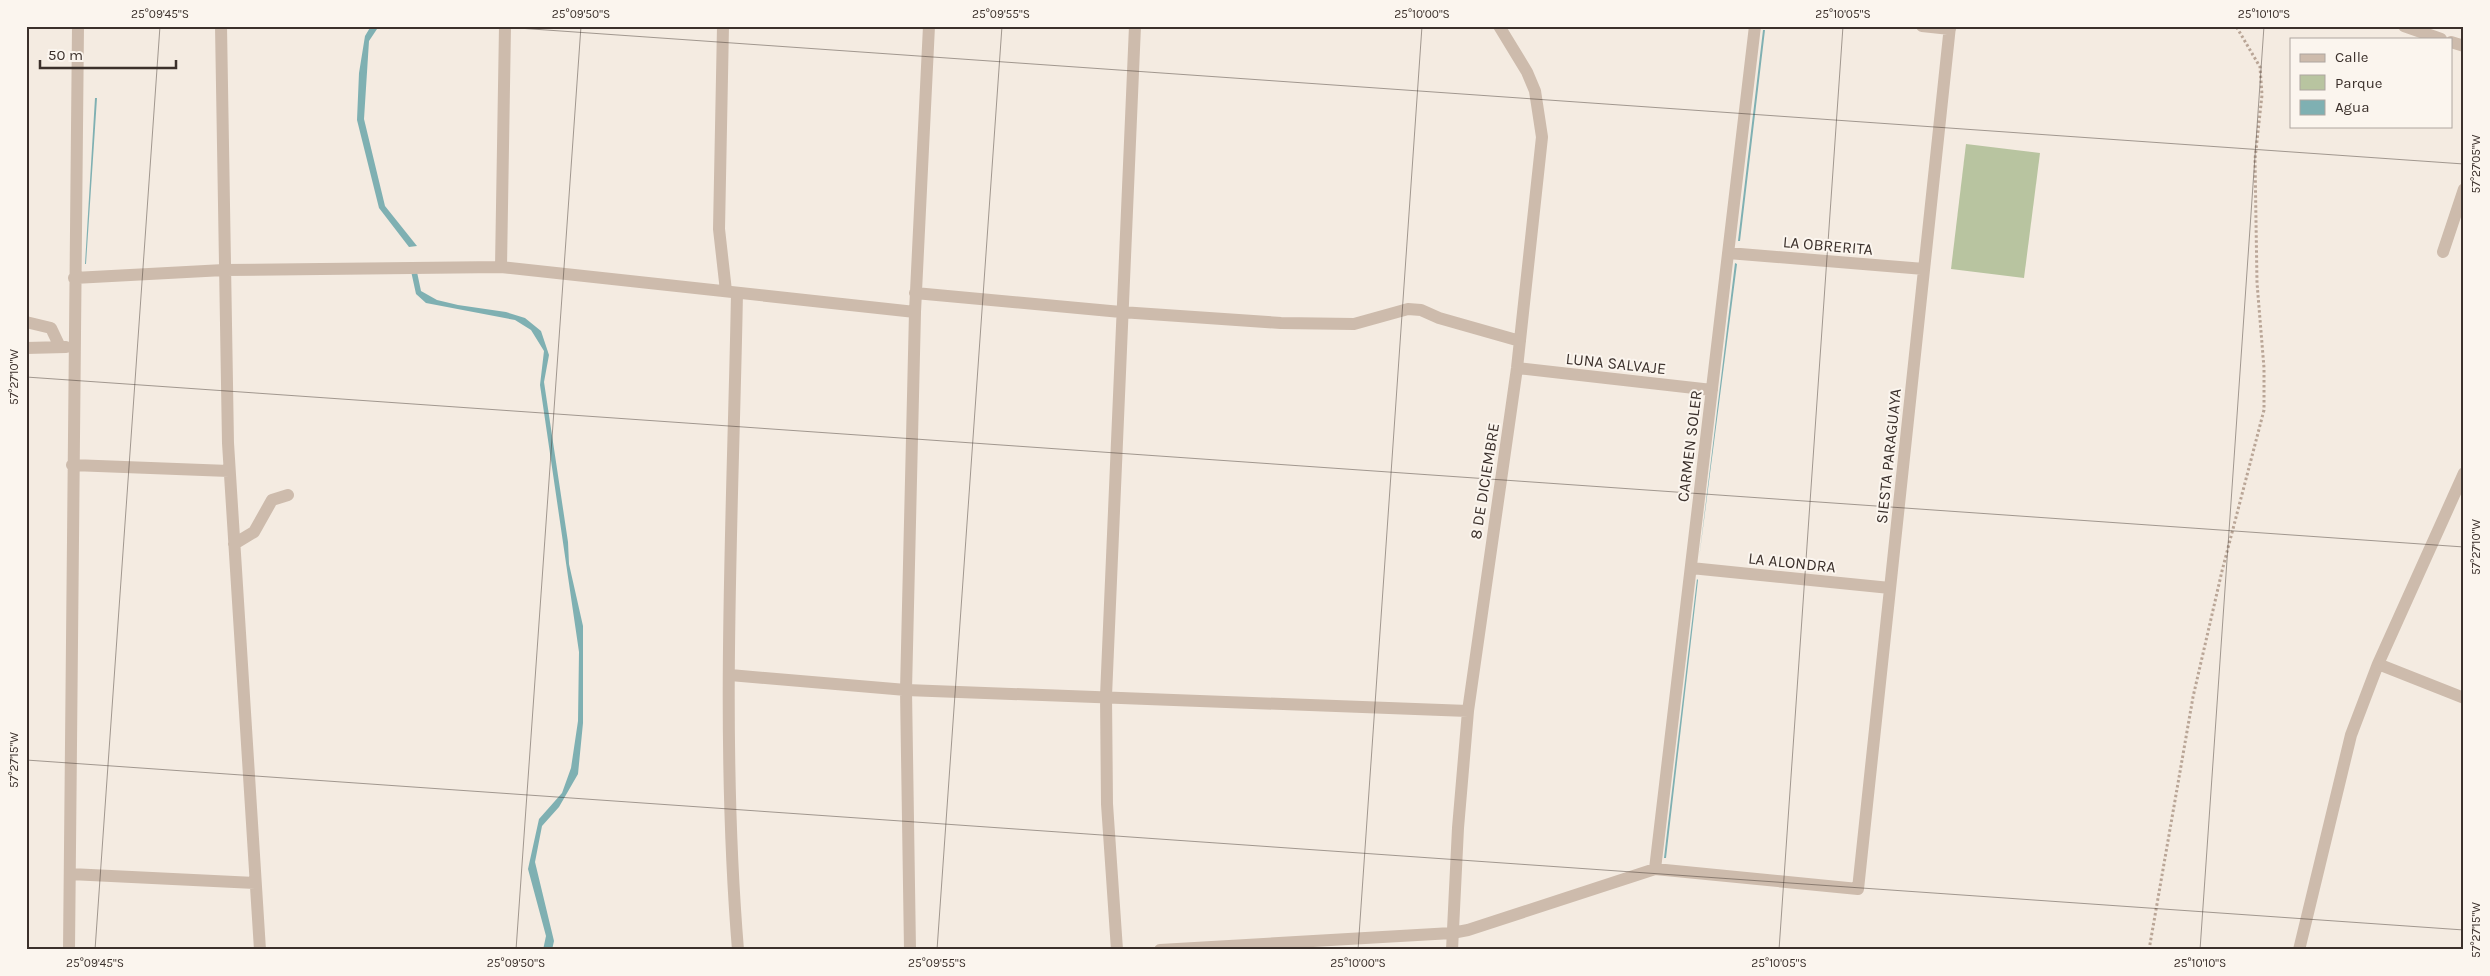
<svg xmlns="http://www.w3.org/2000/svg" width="2490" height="976" font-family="Karla,sans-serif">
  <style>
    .green { fill: #b8c4a0 }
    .water { fill: #7fb0b2 }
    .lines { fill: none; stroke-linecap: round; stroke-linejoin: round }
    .path { stroke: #b9a596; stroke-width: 3; stroke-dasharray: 2.5 2.5; stroke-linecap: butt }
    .minor { stroke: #cdbbac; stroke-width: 12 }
    .ticks { fill: none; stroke: #3b302b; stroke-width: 1; stroke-opacity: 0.45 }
    .labels { text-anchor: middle; stroke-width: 4; stroke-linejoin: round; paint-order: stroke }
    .street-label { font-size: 16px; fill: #3b302b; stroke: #fbf5ee }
    .neatline { fill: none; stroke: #3b302b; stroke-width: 2 }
    .ticks-label { font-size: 12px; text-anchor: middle; fill: #3b302b }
  </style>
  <rect width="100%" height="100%" fill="#f4ebe1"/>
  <path class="green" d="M1966,144L2040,153L2024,278L1951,269Z"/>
  <path class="water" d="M371,26H379L369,41L364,119L385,206L417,246L409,247L379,208L357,120L359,73L365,36Z
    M1763,30H1765L1740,241H1738Z
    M95,98H97L86,264H85Z
    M1735,263L1737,264L1699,559Z
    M411,271L417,272L421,291L437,300L458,305L506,312L525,318L541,331L549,355L544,382L568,542L569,564L583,626V723L578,774L559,807L542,826L535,862L554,941L552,950H543L546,936L528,869L539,819L562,793L571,768L578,721L579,652L540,385L544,351L531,330L515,320L426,303L416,294Z
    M1697,579L1698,580L1666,858H1664Z"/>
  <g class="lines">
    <path class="path" d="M2149,950L2193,697L2222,571L2264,410V368L2257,283L2255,159L2262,95L2260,67L2236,26"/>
    <path class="minor" d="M221,26L228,443L260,950
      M723,26L719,229L726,291
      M1922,26L1950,29
      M2404,26L2441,39
      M2451,42L2464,46
      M2443,252L2464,189
      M1728,253L1924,269
      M501,267L505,26
      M74,278L224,270L501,267L915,312
      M737,293C733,511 720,732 738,950
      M915,293L1121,312L1281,323L1354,324L1408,309L1421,310L1439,318L1520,341
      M26,322L51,328L60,347
      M26,348L66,347
      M1517,368L1712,390
      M72,465L229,471
      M234,544L254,532L272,500L288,495
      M1691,568L1890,588
      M2378,664L2464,698
      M730,675L906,690L1468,711
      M1655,869L1755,26
      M70,874L255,883
      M69,950L78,26
      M910,950L906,690L915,312L929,26
      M1117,950L1107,804L1106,696L1135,26
      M1160,950L1452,933L1468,930L1655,869L1858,889L1950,26
      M1452,950L1458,828L1468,711L1517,368L1542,137L1535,91L1527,72L1499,26
      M2299,950L2351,735L2378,664L2464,473"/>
  </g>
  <path class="ticks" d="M489,26L2464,164M26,377L2464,547M26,760L2464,930M95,950L160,26M516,950L581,26M937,950L1002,26M1358,950L1422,26M1779,950L1843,26M2200,950L2264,26"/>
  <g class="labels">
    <g class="street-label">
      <text transform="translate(1828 245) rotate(5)" y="6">LA OBRERITA</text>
      <text transform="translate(1616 363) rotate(6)" y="6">LUNA SALVAJE</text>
      <text transform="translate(1689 446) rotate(-83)" y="6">CARMEN SOLER</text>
      <text transform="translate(1888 456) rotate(-84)" y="6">SIESTA PARAGUAYA</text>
      <text transform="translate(1484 481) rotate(-81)" y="6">8 DE DICIEMBRE</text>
      <text transform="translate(1792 562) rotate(6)" y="6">LA ALONDRA</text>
    </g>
  </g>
  <rect width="2490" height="976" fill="none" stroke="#fbf5ee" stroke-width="55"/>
  <rect x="2290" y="38" width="162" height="90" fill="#fbf5ee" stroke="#aea6a0"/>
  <rect x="2300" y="54" width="25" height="8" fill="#cdbbac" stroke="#aea6a0"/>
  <text x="2335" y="62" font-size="15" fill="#3b302b">Calle</text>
  <rect x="2300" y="75" width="25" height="15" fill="#b8c4a0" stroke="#aea6a0"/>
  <text x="2335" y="88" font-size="15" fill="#3b302b">Parque</text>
  <rect x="2300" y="100" width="25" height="15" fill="#7fb0b2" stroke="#aea6a0"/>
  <text x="2335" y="112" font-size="15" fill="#3b302b">Agua</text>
  <path d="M40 60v8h136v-8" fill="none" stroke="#3b302b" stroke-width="2.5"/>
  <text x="48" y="60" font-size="15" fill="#3b302b" stroke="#fbf5ee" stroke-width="4" paint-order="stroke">50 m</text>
  <rect x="28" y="28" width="2434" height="920" class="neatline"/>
  <g class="ticks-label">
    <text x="160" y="18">25°09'45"S</text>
    <text x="581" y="18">25°09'50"S</text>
    <text x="1001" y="18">25°09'55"S</text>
    <text x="1422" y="18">25°10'00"S</text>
    <text x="1843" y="18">25°10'05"S</text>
    <text x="2264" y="18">25°10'10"S</text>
    <text transform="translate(2476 164) rotate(-90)" y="4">57°27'05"W</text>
    <text transform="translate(14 377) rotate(-90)" y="4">57°27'10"W</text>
    <text transform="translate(2476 547) rotate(-90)" y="4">57°27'10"W</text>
    <text transform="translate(14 760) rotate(-90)" y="4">57°27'15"W</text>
    <text transform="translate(2476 930) rotate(-90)" y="4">57°27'15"W</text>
    <text x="95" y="967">25°09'45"S</text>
    <text x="516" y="967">25°09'50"S</text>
    <text x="937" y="967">25°09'55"S</text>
    <text x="1358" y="967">25°10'00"S</text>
    <text x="1779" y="967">25°10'05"S</text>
    <text x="2200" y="967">25°10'10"S</text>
  </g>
</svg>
